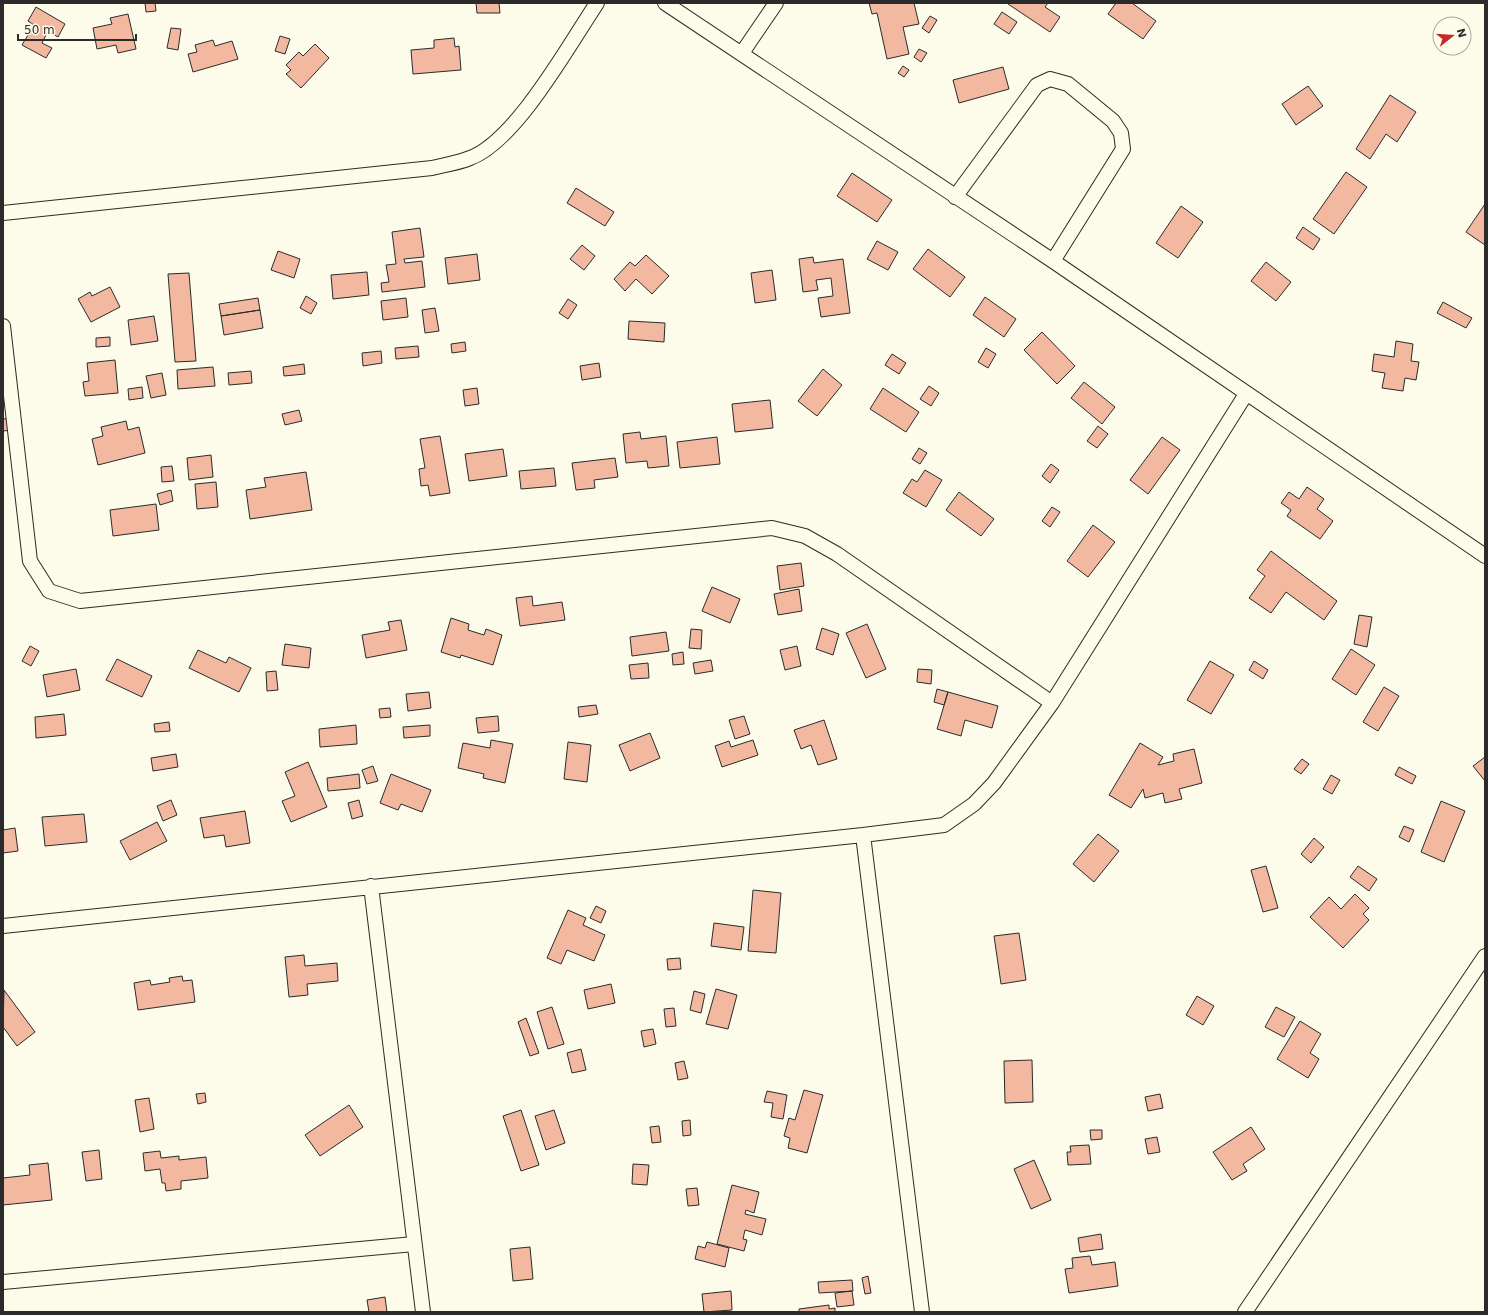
<svg xmlns="http://www.w3.org/2000/svg" width="1488" height="1315" font-family="'DejaVu Sans',sans-serif">
  <style>
    .building { fill: #f2b8a0; stroke: #2b2b2b }
    .lines { fill: none; stroke-linecap: round; stroke-linejoin: round }
    .minor-casing { stroke: #2b2b2b; stroke-width: 16 }
    .minor { stroke: #fdfbea; stroke-width: 14 }
  </style>
  <rect width="100%" height="100%" fill="#fdfbea"/>
  <path class="building" d="M145,3H155L156,11L146,12Z
    M476,3H499L500,13H477Z
    M869,3H914L919,24L903,27L909,54L887,59L877,13L872,14Z
    M1009,3H1048L1045,7L1060,17L1050,32L1008,4Z
    M1116,3H1132L1156,21L1143,39L1108,14Z
    M36,7L65,24L58,37L48,31L42,43L52,48L46,58L22,45L34,25L28,21Z
    M1002,12L1017,22L1009,34L994,24Z
    M128,14L136,49L118,53L116,45L97,49L93,28L112,24L110,18Z
    M930,16L937,20L929,33L922,28Z
    M171,28L181,29L178,50L167,48Z
    M280,36L290,39L285,54L275,51Z
    M454,38L455,47L459,46L461,70L413,74L411,50L434,48V40Z
    M213,40L215,46L232,41L238,59L193,72L188,54L197,52L195,45Z
    M315,44L329,58L301,88L286,74L291,70L286,65L299,52L303,56Z
    M919,49L927,53L921,62L914,57Z
    M903,66L909,70L904,77L898,73Z
    M1003,67L1009,89L959,103L953,80Z
    M1308,86L1323,106L1296,125L1282,104Z
    M1390,95L1416,112L1397,142L1386,134L1370,159L1356,149Z
    M1346,172L1367,187L1334,234L1313,219Z
    M852,173L892,200L877,222L837,196Z
    M576,188L614,212L605,226L567,203Z
    M1485,204V245L1466,232Z
    M1181,206L1203,222L1178,258L1156,243Z
    M1303,227L1320,239L1313,250L1296,238Z
    M420,228L424,257L404,259L405,263L422,261L425,287L382,292L381,283L389,282L386,265L396,264L392,232Z
    M877,241L898,252L888,270L867,259Z
    M582,245L595,256L584,270L570,259Z
    M928,249L965,277L950,297L913,269Z
    M278,251L300,259L294,278L271,270Z
    M477,254L480,280L448,284L445,258Z
    M646,255L669,276L652,294L636,279L625,291L614,279L630,262L635,266Z
    M813,257L814,263L843,259L850,313L821,317L818,298L833,296L831,278L816,280L818,290L803,292L799,259Z
    M1266,262L1291,282L1276,301L1251,281Z
    M772,270L776,300L755,303L751,273Z
    M367,272L369,295L333,299L331,275Z
    M189,273L196,361L175,362L168,274Z
    M110,287L120,307L91,322L78,299L90,292L92,296Z
    M306,296L317,303L311,314L300,308Z
    M985,297L1016,319L1004,337L973,315Z
    M258,298L260,310L221,316L219,304Z
    M406,298L408,317L383,320L381,301Z
    M568,299L577,305L568,319L559,313Z
    M1443,302L1472,318L1466,328L1437,313Z
    M435,308L439,331L425,333L422,310Z
    M260,310L263,328L224,335L221,316Z
    M154,316L158,341L131,345L128,320Z
    M629,321L665,323L664,342L628,339Z
    M1042,332L1075,366L1057,384L1024,350Z
    M110,337V346L96,347V338Z
    M1396,341L1413,344L1411,361L1419,362L1416,380L1405,378L1403,391L1382,388L1385,373L1372,371L1374,354L1394,357Z
    M465,342L466,351L452,353L451,344Z
    M418,346L419,357L396,359L395,348Z
    M986,348L996,354L988,368L978,362Z
    M381,351L382,363L363,366L362,353Z
    M892,354L906,363L899,374L885,365Z
    M115,360L118,393L85,396L83,382L89,381L87,363Z
    M599,363L601,377L582,380L580,366Z
    M304,364L305,374L284,376L283,367Z
    M213,367L215,386L178,389L177,370Z
    M823,369L842,385L817,416L798,401Z
    M251,371L252,383L229,385L228,373Z
    M162,373L166,395L151,398L146,376Z
    M1084,382L1115,407L1102,424L1071,398Z
    M929,386L939,393L931,406L920,399Z
    M142,387L143,398L129,400L128,389Z
    M477,388L479,404L465,406L463,390Z
    M883,388L919,412L906,432L870,409Z
    M770,400L773,428L735,432L732,404Z
    M299,410L302,421L285,425L282,414Z
    M11,418L12,430L3,431V419Z
    M126,421L128,430L139,427L145,453L98,465L92,439L103,436L101,427Z
    M1098,426L1108,434L1097,448L1087,441Z
    M640,432L641,439L666,436L669,466L648,468L647,461L626,463L623,434Z
    M440,436L450,493L430,496L428,485L421,486L419,469L425,468L420,439Z
    M717,437L720,464L680,468L677,442Z
    M1162,437L1180,450L1148,494L1130,480Z
    M919,448L927,453L920,464L912,459Z
    M503,449L507,476L469,481L465,454Z
    M211,455L213,477L189,480L187,458Z
    M615,458L618,477L594,480L595,488L576,490L572,463Z
    M1051,464L1059,470L1050,483L1042,476Z
    M172,466L174,481L162,482L161,467Z
    M554,468L556,486L521,489L519,471Z
    M925,470L942,480L926,507L903,493L912,479L917,482Z
    M306,472L312,510L250,519L246,490L266,487L264,478Z
    M216,482L218,507L197,509L195,484Z
    M1307,487L1324,499L1317,509L1333,521L1320,539L1287,516L1291,510L1281,503L1289,492L1299,499Z
    M171,490L173,501L160,505L157,494Z
    M959,492L994,519L981,536L946,510Z
    M156,504L159,530L113,536L110,510Z
    M1052,507L1060,512L1050,527L1042,521Z
    M1093,525L1115,542L1088,577L1067,561Z
    M1271,551L1337,601L1324,620L1286,592L1271,613L1249,598L1265,576L1257,570Z
    M801,563L804,586L780,590L777,566Z
    M712,587L740,599L730,623L702,611Z
    M799,589L802,611L778,615L774,594Z
    M532,596L533,606L562,602L565,620L520,626L516,598Z
    M1359,615L1372,617L1367,647L1354,644Z
    M451,618L469,624L468,630L484,635L486,629L502,635L493,665L461,655L460,658L441,652Z
    M401,620L407,650L366,658L362,635L390,630L388,622Z
    M867,624L886,669L866,678L846,633Z
    M822,628L839,634L833,655L816,649Z
    M691,629L702,630L701,649L689,648Z
    M666,632L669,651L632,656L630,637Z
    M285,644L311,648L309,668L282,665Z
    M30,646L39,651L31,666L22,661Z
    M797,646L801,666L785,670L780,650Z
    M1351,649L1375,665L1356,695L1332,679Z
    M198,650L226,663L229,657L251,668L239,692L189,668Z
    M683,652L684,664L673,665L672,654Z
    M117,659L152,676L142,697L106,680Z
    M711,660L713,671L695,674L693,663Z
    M1210,661L1234,675L1211,714L1187,700Z
    M1254,661L1268,670L1263,679L1249,670Z
    M648,663L649,678L631,679L629,665Z
    M76,669L80,690L47,697L43,675Z
    M918,669L932,670L931,684L917,682Z
    M276,671L278,690L267,691L266,672Z
    M1384,687L1399,696L1378,731L1363,722Z
    M937,689L948,692L944,705L934,702Z
    M429,692L431,708L408,711L406,694Z
    M948,692L998,706L992,728L965,720L961,736L937,729Z
    M596,705L598,714L579,717L578,707Z
    M390,708L391,717L380,718L379,709Z
    M64,714L66,735L36,738L35,717Z
    M498,716L499,731L478,733L476,718Z
    M744,716L750,734L735,739L729,720Z
    M824,720L837,759L818,765L811,745L801,749L794,730Z
    M169,722L170,731L155,732L154,724Z
    M356,725L357,744L320,747L319,729Z
    M430,725V736L404,738L403,727Z
    M650,733L660,758L630,771L619,745Z
    M491,740L513,744L505,783L483,778L484,774L458,768L463,743L490,748Z
    M753,740L758,755L722,767L715,746L729,741L731,747Z
    M568,742L591,745L587,782L564,779Z
    M1140,743L1163,757L1158,765L1174,761L1173,754L1194,749L1202,783L1179,789L1182,799L1165,803L1163,793L1145,798L1143,789L1131,808L1109,795Z
    M176,754L178,767L153,771L151,758Z
    M1485,757V781L1473,766Z
    M1302,759L1309,764L1301,774L1294,769Z
    M308,762L327,807L291,822L282,801L295,796L285,772Z
    M373,766L378,781L367,784L362,770Z
    M1399,767L1416,776L1412,784L1395,775Z
    M359,774L360,788L328,791L327,778Z
    M391,774L431,790L422,812L401,804L398,810L380,803Z
    M1331,775L1340,780L1332,794L1323,789Z
    M171,800L177,815L163,821L157,806Z
    M359,800L363,816L352,819L348,803Z
    M1441,801L1465,811L1444,862L1421,852Z
    M245,811L250,843L226,847L224,835L204,838L200,818Z
    M84,814L87,842L45,846L42,817Z
    M157,822L167,841L130,860L120,841Z
    M1404,826L1414,830L1409,842L1399,837Z
    M15,828L18,851L3,853V830Z
    M1098,834L1119,851L1094,882L1073,864Z
    M1314,838L1324,847L1311,863L1301,854Z
    M1266,866L1278,908L1263,912L1251,870Z
    M1358,866L1377,879L1369,891L1350,877Z
    M753,890L781,893L776,953L748,951Z
    M1355,894L1369,908L1363,914L1369,920L1343,948L1310,917L1329,897L1341,909Z
    M596,906L606,911L601,923L590,918Z
    M568,910L586,918L583,925L605,935L594,961L567,950L561,964L547,958Z
    M714,923L744,927L741,950L711,946Z
    M1019,933L1026,980L1001,984L994,936Z
    M304,955L305,966L337,963L338,981L307,984L308,995L289,997L285,957Z
    M680,958L681,969L668,970L667,959Z
    M182,976L183,981L192,980L195,1002L138,1010L134,983L150,980L151,985L170,982L169,978Z
    M611,984L615,1003L588,1009L584,990Z
    M716,989L737,995L728,1029L706,1024Z
    M4,990L35,1032L17,1046L3,1027Z
    M694,991L705,994L701,1013L690,1010Z
    M1197,996L1214,1006L1203,1025L1186,1015Z
    M552,1007L564,1044L548,1049L537,1012Z
    M1276,1007L1295,1017L1284,1037L1265,1027Z
    M674,1008L676,1026L666,1027L664,1009Z
    M526,1018L539,1053L530,1056L518,1022Z
    M1300,1021L1321,1034L1310,1053L1319,1059L1308,1078L1277,1059Z
    M653,1029L656,1044L644,1047L641,1031Z
    M581,1049L586,1070L572,1073L567,1053Z
    M1032,1060L1033,1102L1005,1103L1004,1061Z
    M684,1061L688,1078L678,1080L675,1063Z
    M804,1090L823,1095L807,1153L788,1148L790,1138L784,1136L789,1118L795,1120Z
    M767,1091L787,1095L783,1119L771,1117L773,1103L764,1102Z
    M205,1093L206,1102L198,1104L196,1094Z
    M1160,1094L1163,1108L1148,1111L1145,1097Z
    M149,1098L154,1129L140,1132L135,1100Z
    M349,1105L363,1127L320,1156L305,1135Z
    M521,1110L539,1165L521,1171L503,1116Z
    M554,1110L565,1143L546,1150L535,1116Z
    M690,1120L691,1135L683,1136L682,1121Z
    M659,1126L661,1142L652,1143L650,1127Z
    M1251,1127L1265,1149L1243,1164L1247,1171L1232,1180L1213,1152Z
    M1090,1130H1102V1139L1091,1140Z
    M1157,1137L1160,1152L1148,1154L1145,1139Z
    M1089,1145L1091,1164L1068,1165L1067,1152H1071L1070,1146Z
    M99,1150L102,1179L86,1181L82,1152Z
    M160,1151L161,1158L179,1156V1160L206,1157L208,1178L181,1181V1189L166,1191L165,1183H162L160,1169L145,1171L143,1153Z
    M1034,1160L1051,1200L1031,1209L1014,1169Z
    M48,1163L52,1200L3,1205V1178L30,1175L29,1165Z
    M633,1164L649,1165L647,1185L632,1184Z
    M732,1185L759,1192L754,1213L746,1210L745,1214L766,1219L762,1235L745,1230L743,1239L747,1240L744,1251L717,1244Z
    M697,1188L699,1205L688,1206L686,1189Z
    M1101,1234L1103,1249L1080,1252L1078,1238Z
    M707,1242L729,1248L725,1267L695,1259L698,1246L705,1248Z
    M530,1247L533,1279L513,1281L510,1249Z
    M1090,1256L1092,1265L1115,1262L1118,1286L1069,1293L1065,1269L1073,1268L1072,1258Z
    M868,1276L871,1293L865,1294L862,1278Z
    M852,1280L853,1291L819,1293L818,1282Z
    M731,1291L732,1310L704,1312L702,1294Z
    M852,1291L854,1305L837,1307L835,1293Z
    M385,1297L387,1312H369L367,1300Z
    M829,1305V1309L835,1308V1312H799V1309Z"/>
  <g class="lines">
    <g class="minor-casing">
      <path id="minor" d="M665,3L1053,261L1485,556
        M742,53L776,3
        M955,197L1037,85L1050,79L1068,84L1113,121L1121,133L1123,149L1053,261
        M3,213L432,168C444,165 458,163 470,158C516,141 569,45 597,3
        M3,326L30,561L49,591L80,601L772,528L805,536L837,554L1052,703
        M863,835L922,1312
        M371,886L423,1312
        M3,926L863,835L944,825L974,804L994,783L1052,703L1246,394
        M3,1282L414,1244
        M1245,1312L1485,956"/>
    </g>
    <use href="#minor" class="minor"/>
  </g>
  <rect width="1488" height="1315" fill="none" stroke="#2b2b2b" stroke-width="8"/>
  <g transform="translate(1452 36) rotate(73)"><circle r="19" fill="#fdfbea" stroke="#a9a89e"/>
  <path d="M0-3L7 15L0 10L-7 15Z" fill="#c62828"/>
  <text y="-6" font-size="11" font-weight="bold" text-anchor="middle" fill="#2b2b2b">N</text>
  </g>
  <path d="M18 34v6h118v-6" fill="none" stroke="#2b2b2b" stroke-width="2"/>
  <text x="24" y="34" font-size="12" fill="#2b2b2b" stroke="#fdfbea" stroke-width="3" paint-order="stroke">50 m</text>
</svg>
